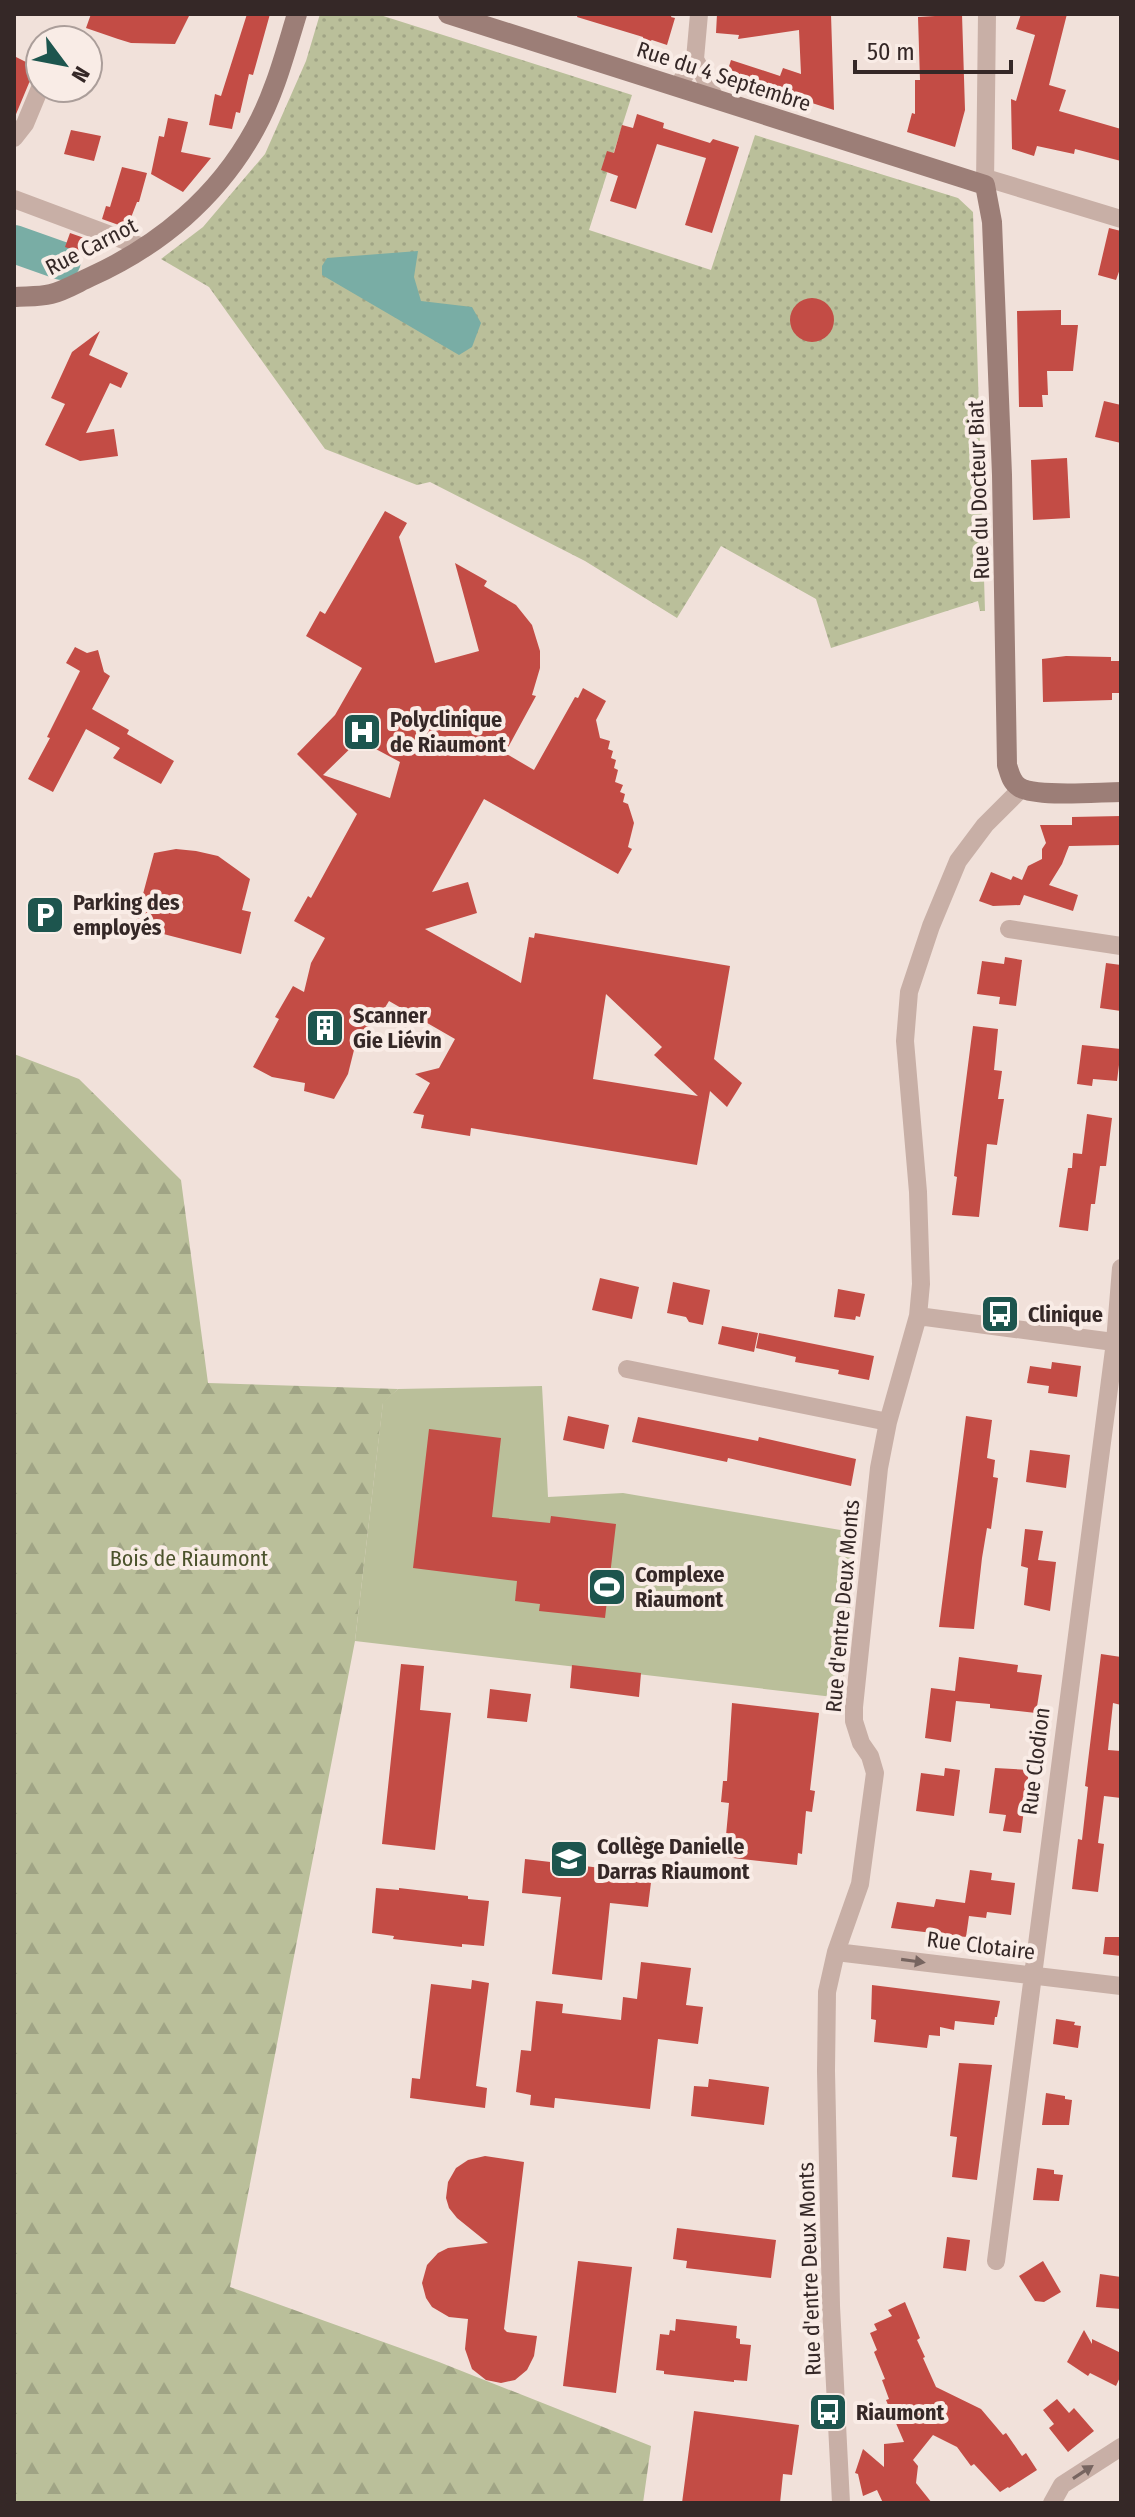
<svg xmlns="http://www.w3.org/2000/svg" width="1135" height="2517" font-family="'Fira Sans Condensed',sans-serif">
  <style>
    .grass { fill: url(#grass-dots) }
    .forest { fill: url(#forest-firs) }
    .garden { fill: #babf9a }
    .water { fill: #79ada5 }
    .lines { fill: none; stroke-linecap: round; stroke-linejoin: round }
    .river { stroke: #79ada5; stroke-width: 38 }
    .building { fill: #c34c45; fill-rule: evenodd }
    .street { stroke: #c8afa6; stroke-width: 18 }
    .secondary { stroke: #9c7e77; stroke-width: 20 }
    .oneway { fill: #776560 }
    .labels { text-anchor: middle; stroke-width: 8; stroke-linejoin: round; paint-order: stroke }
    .street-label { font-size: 22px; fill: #352827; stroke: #f9ece6 }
    .poi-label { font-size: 22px; font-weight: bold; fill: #352827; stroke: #f9ece6; text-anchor: start }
    .park-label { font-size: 22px; fill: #4b522b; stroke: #f9ece6 }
  </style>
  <defs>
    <pattern id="grass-dots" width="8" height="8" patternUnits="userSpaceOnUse" patternTransform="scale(2)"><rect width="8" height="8" fill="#babf9a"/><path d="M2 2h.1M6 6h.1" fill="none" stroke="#a0a485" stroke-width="1.8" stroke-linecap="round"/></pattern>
    <pattern id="forest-firs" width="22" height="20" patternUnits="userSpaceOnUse" patternTransform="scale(2)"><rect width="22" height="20" fill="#babf9a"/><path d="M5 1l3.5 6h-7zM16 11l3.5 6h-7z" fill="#a0a485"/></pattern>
  </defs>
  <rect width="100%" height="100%" fill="#f1e1da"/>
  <path class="grass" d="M320,14H377L632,95L589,230L711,270L755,135L958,198L973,212L985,611H980L978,601L831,648L816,599L721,546L677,618L585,561L430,482L417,485L325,449L209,287L161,259L203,227L265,154L306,61Z"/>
  <path class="forest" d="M14,1054L79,1079L181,1180L208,1383L398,1389L383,1403L355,1641L230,2287L439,2362L651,2446L643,2503H14Z"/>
  <path class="garden" d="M542,1386L548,1497L623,1493L858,1533L842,1698L355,1641L383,1402L398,1389Z"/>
  <path class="water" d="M418,251L414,277L421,301L472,307L481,323L472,347L459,355L322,275V266L327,258Z"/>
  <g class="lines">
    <path class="river" d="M14,244L62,261"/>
  </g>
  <path class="building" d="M91,14H190L175,44L131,43L118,39L86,28Z
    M247,14H270L253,75L249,74L240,113L236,112L232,129L209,125L215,94L221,96Z
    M578,14H672L671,17L675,18L667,45L652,40L644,44L643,37L577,17Z
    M717,14H831L834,110L726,76L731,60L780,76L783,68L801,74L799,30L738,39L739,35L716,33Z
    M935,14H962L965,110L955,147L907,132L912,113L915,114V80H920L918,17L935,16Z
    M1021,14H1067L1049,85L1066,90L1059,111L1121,129V161L1075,149L1074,154L1037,146L1034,156L1012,149L1011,99L1016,101L1035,35L1016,29Z
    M14,56L40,69L29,83L14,119Z
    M637,114L664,123L663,128L710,143L713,139L739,147L712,233L685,225L706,158L657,144L636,209L610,201L618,176L601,170L607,151L614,153L622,125L633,128Z
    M168,118L188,122L181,152L211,158L183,192L151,174L159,136L164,137Z
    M71,130L101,136L94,161L64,154Z
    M122,167L147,173L139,202H137L127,228L102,219L106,206L110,207Z
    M1109,228L1121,231V266L1116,280L1098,275Z
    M70,233L90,240L85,254L65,247Z
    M790 320a22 22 0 1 1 44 0a22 22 0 1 1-44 0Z
    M1061,310V325H1078L1073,371H1047L1048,395H1042L1043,407H1019L1017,311Z
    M100,331L89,355L128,373L121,388L110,383L86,433L114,429L118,456L80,461L45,445L65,404L51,398L72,352Z
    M1104,401L1121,405V443L1095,437Z
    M1067,458L1070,518L1033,520L1031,460Z
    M385,511L407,523L399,537L435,663L479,651L455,563L487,581L484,586L516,605L532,625L540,651V668L532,695L536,696L505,753L534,770L575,697L578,698L583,688L606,701L596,720L600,738L610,741L608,749L613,751L611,758L616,760L614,768L618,770L615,782L623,785L620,792L625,794L623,802L628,804L634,823L628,847L632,849L618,874L484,799L432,892L468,882L477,913L425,929L521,983L529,937L534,938L535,933L730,966L714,1059L742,1083L727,1107L710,1091L697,1165L471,1128L470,1136L421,1128L424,1115L413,1113L430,1083L415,1074L439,1068L455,1039L389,1001L378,1019L356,1042L348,1074L334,1099L304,1091L305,1083L272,1077L253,1067L279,1019L275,1017L293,986L304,992L311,963L325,938L294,921L308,896L311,898L357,814L297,754L335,715L362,668L306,636L320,611L325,614ZM359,740L400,762L390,798L323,775ZM606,994L662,1047L654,1055L698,1096L593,1079Z
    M75,647L87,653L98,650L104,672L110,676L92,709L129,730L127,734L174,761L161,784L113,758L120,748L86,729L53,792L28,779L50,738L47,737L80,671L66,663Z
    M1066,656L1111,657V661H1121V693H1112V700L1043,702L1042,659Z
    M1121,816V845L1069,846L1062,864L1049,885L1078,895L1073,911L1024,895L1020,905L993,906L979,901L991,872L1011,880L1013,876L1022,880L1028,866L1042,859V849L1046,843L1040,825H1072V817Z
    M176,849L196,851L218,856L250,879L242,910L251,912L241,954L144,929L146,923L136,920L154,853Z
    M1005,957L1022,960L1016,1006L999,1004L1000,997L977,994L982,961L1004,964Z
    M1106,963L1121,965V1011L1100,1008Z
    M973,1026L998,1029L994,1070L1002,1071L998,1099H1004L997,1145L987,1144L979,1217L952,1215L957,1177L954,1176L955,1167Z
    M1082,1045L1121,1049L1117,1081L1093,1079L1092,1086L1077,1084Z
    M1087,1114L1112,1118L1106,1166H1100L1095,1204H1091L1088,1231L1059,1227L1068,1168H1072L1073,1153L1082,1154Z
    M600,1278L639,1287L632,1319L592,1310Z
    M673,1282L710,1290L703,1325L689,1322L686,1317L667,1313Z
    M838,1289L865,1294L860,1317L856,1316L855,1320L834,1317Z
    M722,1326L758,1333L754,1352L718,1344Z
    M759,1333L874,1356L869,1380L838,1374L839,1370L795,1362L796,1357L756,1348Z
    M1052,1362L1081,1366L1077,1397L1048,1393L1049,1386L1027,1383L1030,1366L1051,1369Z
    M568,1416L609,1425L604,1449L563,1440Z
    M966,1416L992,1420L987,1458L995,1460L993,1477L998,1478L991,1529L987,1528L982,1558L974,1629L939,1627Z
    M638,1417L758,1441L759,1437L856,1459L851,1486L728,1458L727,1462L632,1442Z
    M429,1429L501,1438L492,1517L550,1523L551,1516L616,1524L605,1618L539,1611L540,1604L515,1601L517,1581L413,1568Z
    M1030,1450L1070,1455L1066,1488L1026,1482Z
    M1025,1529L1043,1531L1038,1560L1056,1562L1050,1611L1024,1605L1028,1568L1021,1566Z
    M1101,1654L1121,1657V1705L1113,1703L1108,1750L1121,1751V1798L1104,1796L1098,1843L1104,1844L1098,1892L1072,1889L1078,1839L1082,1840L1088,1787L1085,1786Z
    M959,1657L1018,1665L1017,1672L1042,1675L1036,1713L990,1708V1704L956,1701L951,1742L925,1738L931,1688L955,1691Z
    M401,1664L424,1666L420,1710L451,1713L435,1850L382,1844Z
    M572,1665L641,1673L639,1697L570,1688Z
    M490,1689L531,1694L527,1722L487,1718Z
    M732,1703L819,1713L810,1790L815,1791L812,1812L806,1811L802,1854L798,1853L797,1865L724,1857L729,1803L721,1802L723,1781H727Z
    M945,1768L960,1770L954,1816L916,1811L921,1773L944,1776Z
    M995,1768L1029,1770L1021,1833L1003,1831L1006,1815L989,1813Z
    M525,1859L652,1874L648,1907L610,1903L602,1980L552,1974L561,1897L522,1893Z
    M970,1870L992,1873L991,1880L1015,1883L1011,1915L987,1912L986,1918L969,1916L966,1937L891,1928L897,1902L934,1907L936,1899L965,1903Z
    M376,1888L399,1890V1888L468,1896V1899L489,1901L484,1946L462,1944V1947L393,1939L394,1936L372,1933Z
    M1105,1937H1121V1956L1103,1954Z
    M641,1962L691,1968L686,2005L703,2007L698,2044L658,2039L650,2109L555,2098L554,2108L530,2105L531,2095L516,2092L521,2050L531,2051L536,2001L563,2004L562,2013L621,2020L623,1997L637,1999Z
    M472,1980L489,1983L476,2086L487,2088L485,2108L410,2098L412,2078L420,2079L431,1984L471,1989Z
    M872,1985L1000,2001L997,2017H995L994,2025L955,2021L954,2030L940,2027V2036L929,2035L927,2048L874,2042L876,2020L871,2019Z
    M1056,2019L1075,2022L1074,2025L1081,2026L1078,2048L1053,2044Z
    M959,2063L992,2065L977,2180L952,2177L957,2137L950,2136Z
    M709,2079L769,2087L764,2125L691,2116L694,2086L708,2087Z
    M1046,2093L1065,2096V2099L1072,2100L1069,2125H1042Z
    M485,2156L524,2162L504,2329L507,2332L537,2336L534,2356L527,2370L515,2380L501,2383L486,2380L472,2369L465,2349L468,2319L449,2317L432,2307L426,2298L422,2283L427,2265L438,2253L448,2248L488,2243L457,2218L449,2208L446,2198L448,2182L456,2168L468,2160Z
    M1037,2168L1054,2170V2174L1063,2175L1059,2201L1033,2200Z
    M677,2228L776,2240L771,2278L686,2268L687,2261L673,2259Z
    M947,2237L970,2240L966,2271L943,2268Z
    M578,2261L632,2267L616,2393L563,2386Z
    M1043,2261L1061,2292L1044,2302L1035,2301L1019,2276Z
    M1100,2274L1121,2277V2309L1096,2307Z
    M905,2302L920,2338L917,2340L925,2357L923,2358L936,2387L981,2409L1003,2435L1006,2433L1022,2456L1026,2453L1037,2470L1009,2488L1008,2487L1000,2492L974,2464L971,2466L957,2447L933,2435L913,2460L918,2466L916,2483L932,2503H883L877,2490L863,2496L858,2474L855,2473L863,2449L884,2467V2444L904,2442L886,2400L889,2399L882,2380L885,2379L874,2352L877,2350L870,2333L877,2330L874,2324L892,2316L888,2310Z
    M676,2319L737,2326L736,2338L740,2339V2344L751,2345L747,2381L734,2380V2382L664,2374V2371L656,2370L660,2334L669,2335L670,2330L675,2331Z
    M1084,2330L1092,2344V2339L1121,2353V2375L1116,2386L1090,2373L1088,2376L1067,2362Z
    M1057,2399L1069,2413L1074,2408L1094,2431L1068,2452L1049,2428L1054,2424L1043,2410Z
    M694,2411L799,2425L792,2475L783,2474L780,2503H682Z"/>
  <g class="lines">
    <path class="street" d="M695,59L715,98
      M678,86L695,59L699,14
      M14,138L25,124L40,88
      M986,178L1121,219
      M985,185L987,14
      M14,199L145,248
      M1009,929L1121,946
      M918,1316L1121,1343
      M627,1369L888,1422
      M836,1952L1121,1986
      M996,2261L1115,1342L1121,1268
      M841,2503L831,2306L826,2071L827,1992L836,1952L860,1884L875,1773L870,1756L861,1743L854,1721V1707L879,1468L888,1422L918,1316L921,1284L918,1192L905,1041L909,992L931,926L958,861L985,825L1021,789
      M1052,2503L1062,2485L1121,2447"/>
    <path class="secondary" d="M448,14L985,185L992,222L1002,475L1007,765C1010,774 1011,782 1019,787C1036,798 1099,792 1121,792
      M14,297C26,296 39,297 51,294C64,291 77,283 90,277C159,246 218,197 255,129C275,93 285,53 297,14"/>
  </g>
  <defs><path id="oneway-solid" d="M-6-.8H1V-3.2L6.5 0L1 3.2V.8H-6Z" transform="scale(2)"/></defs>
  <g class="oneway">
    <use href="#oneway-solid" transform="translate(913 1961) rotate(8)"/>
    <use href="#oneway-solid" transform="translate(1083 2472) rotate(-33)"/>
  </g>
  <defs>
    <g id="hospital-square" transform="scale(2)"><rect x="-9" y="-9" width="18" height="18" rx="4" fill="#1d554e" stroke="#f9ece6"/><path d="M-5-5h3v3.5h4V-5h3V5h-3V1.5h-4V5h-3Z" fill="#fff"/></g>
    <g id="parking-square" transform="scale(2)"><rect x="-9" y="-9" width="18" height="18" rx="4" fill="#1d554e" stroke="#f9ece6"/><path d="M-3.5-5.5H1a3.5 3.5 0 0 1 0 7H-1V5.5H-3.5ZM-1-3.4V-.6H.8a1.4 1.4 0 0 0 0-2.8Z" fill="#fff"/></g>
    <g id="building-square" transform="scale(2)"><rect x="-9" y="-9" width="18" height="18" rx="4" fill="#1d554e" stroke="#f9ece6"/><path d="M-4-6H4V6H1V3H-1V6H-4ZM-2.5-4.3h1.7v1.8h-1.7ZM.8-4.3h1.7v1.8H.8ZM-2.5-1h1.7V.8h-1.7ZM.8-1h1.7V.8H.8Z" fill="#fff"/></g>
    <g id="bus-square" transform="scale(2)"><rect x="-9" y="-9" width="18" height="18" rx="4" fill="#1d554e" stroke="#f9ece6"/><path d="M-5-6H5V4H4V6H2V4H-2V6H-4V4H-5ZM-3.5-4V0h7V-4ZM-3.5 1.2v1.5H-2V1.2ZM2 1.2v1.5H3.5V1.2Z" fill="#fff"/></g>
    <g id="stadium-square" transform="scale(2)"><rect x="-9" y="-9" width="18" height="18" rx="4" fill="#1d554e" stroke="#f9ece6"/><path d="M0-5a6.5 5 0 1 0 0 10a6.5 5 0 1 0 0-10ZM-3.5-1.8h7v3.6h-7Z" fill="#fff"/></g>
    <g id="school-square" transform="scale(2)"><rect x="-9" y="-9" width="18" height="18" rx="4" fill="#1d554e" stroke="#f9ece6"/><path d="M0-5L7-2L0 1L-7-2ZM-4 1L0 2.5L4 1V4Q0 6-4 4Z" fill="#fff"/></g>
  </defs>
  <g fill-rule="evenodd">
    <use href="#hospital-square" x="362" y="732"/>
    <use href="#parking-square" x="45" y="915"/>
    <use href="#building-square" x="325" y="1028"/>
    <use href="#bus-square" x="1000" y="1314"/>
    <use href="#stadium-square" x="607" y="1587"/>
    <use href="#school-square" x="569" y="1859"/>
    <use href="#bus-square" x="828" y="2412"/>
  </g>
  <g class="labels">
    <g class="street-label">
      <text transform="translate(724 76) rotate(18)" y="8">Rue du 4 Septembre</text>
      <text transform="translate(91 246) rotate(-27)" y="8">Rue Carnot</text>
      <text transform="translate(978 490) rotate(-92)" y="8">Rue du Docteur Biat</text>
      <text transform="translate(842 1606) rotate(-85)" y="8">Rue d'entre Deux Monts</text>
      <text transform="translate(1035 1761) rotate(-83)" y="8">Rue Clodion</text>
      <text transform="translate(981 1945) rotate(7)" y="8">Rue Clotaire</text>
      <text transform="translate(809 2269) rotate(-92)" y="8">Rue d'entre Deux Monts</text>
    </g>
    <g class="poi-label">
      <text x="390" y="727">Polyclinique<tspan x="390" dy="25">de Riaumont</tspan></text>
      <text x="73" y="910">Parking des<tspan x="73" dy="25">employés</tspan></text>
      <text x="353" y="1023">Scanner<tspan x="353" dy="25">Gie Liévin</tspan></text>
      <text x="1028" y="1322">Clinique</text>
      <text x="635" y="1582">Complexe<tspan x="635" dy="25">Riaumont</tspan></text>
      <text x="597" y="1854">Collège Danielle<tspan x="597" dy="25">Darras Riaumont</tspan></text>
      <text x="856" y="2420">Riaumont</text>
    </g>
    <g class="park-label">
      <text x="189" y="1566">Bois de Riaumont</text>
    </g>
  </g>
  <rect width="1135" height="2517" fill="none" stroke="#352827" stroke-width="32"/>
  <g transform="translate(64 64) rotate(122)"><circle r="38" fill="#f9ece6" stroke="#ab9e9a" stroke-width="2"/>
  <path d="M0-6L14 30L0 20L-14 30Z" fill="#1d554e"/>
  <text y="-12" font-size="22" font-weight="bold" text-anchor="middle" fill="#352827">N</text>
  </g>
  <path d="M855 60v12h156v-12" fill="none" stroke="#352827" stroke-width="4"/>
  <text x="867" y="60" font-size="24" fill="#352827" stroke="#f9ece6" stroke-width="6" paint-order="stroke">50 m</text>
</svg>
